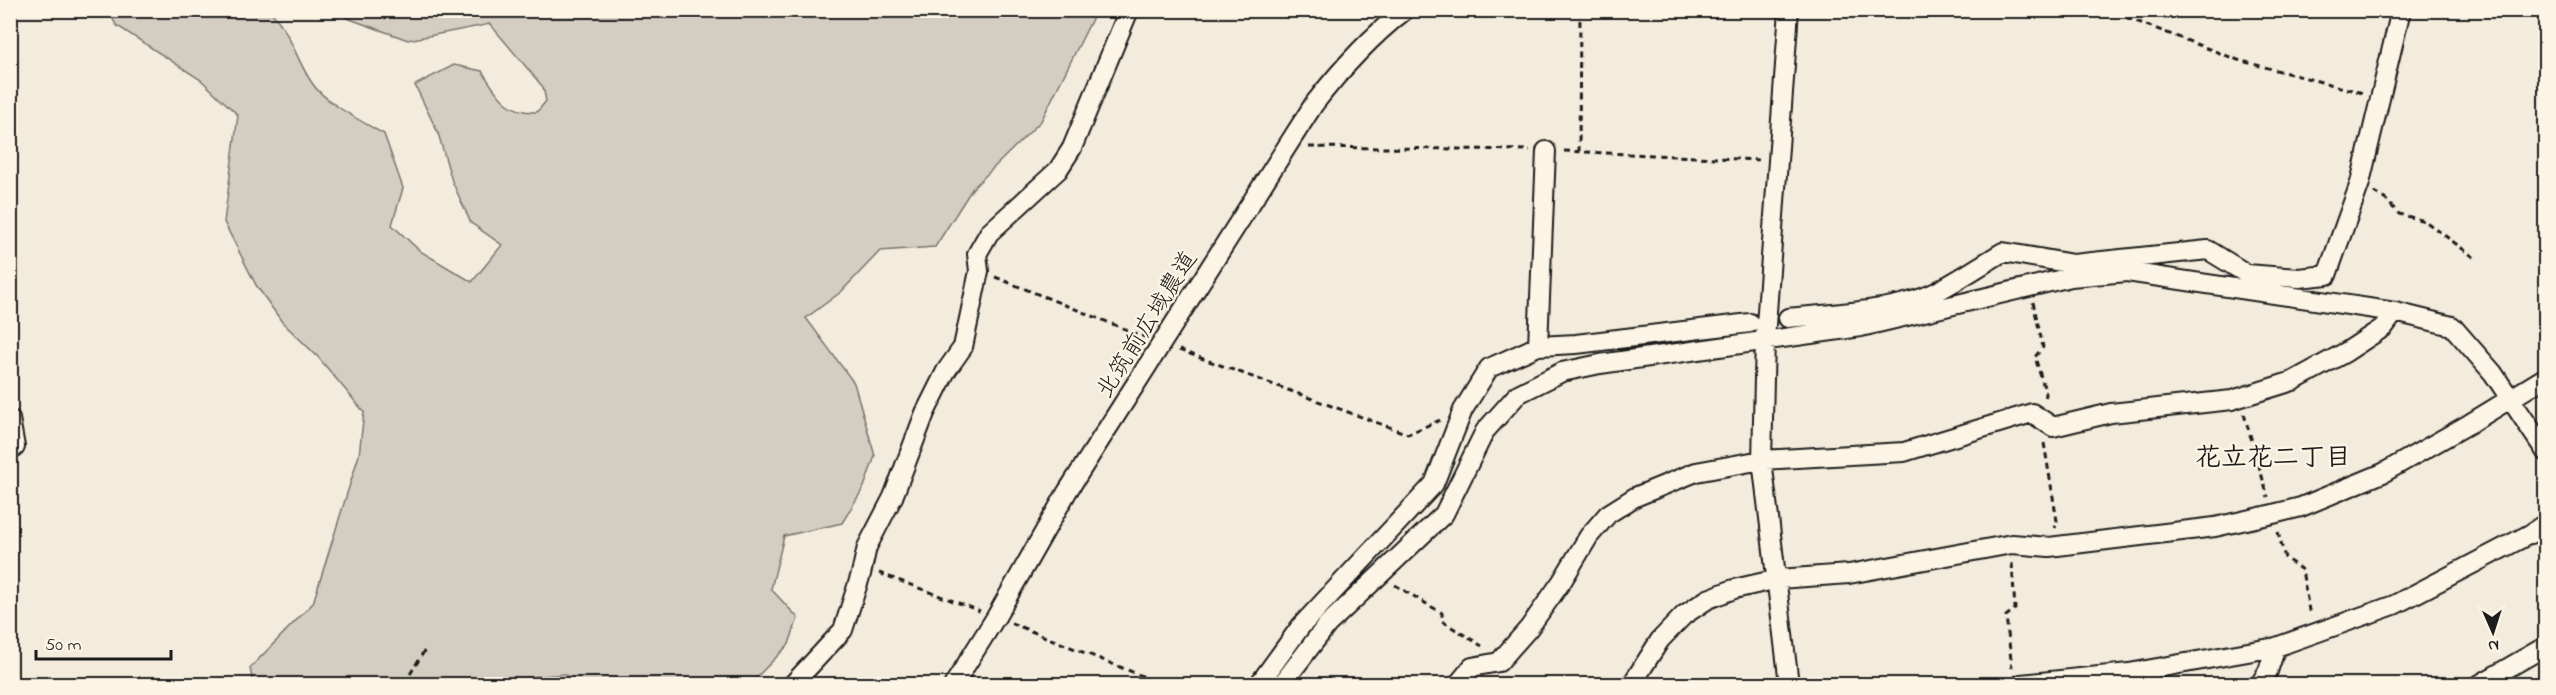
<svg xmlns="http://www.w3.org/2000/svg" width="2556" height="695" font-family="'Indie Flower','Klee One',sans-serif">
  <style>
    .green { fill: #d3cec1; stroke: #78756e; stroke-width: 1.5 }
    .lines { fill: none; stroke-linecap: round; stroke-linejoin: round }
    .minor-casing { stroke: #1c1c1c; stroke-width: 22 }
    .path { stroke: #1c1c1c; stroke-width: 3; stroke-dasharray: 6 4.5; stroke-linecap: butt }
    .minor { stroke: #fcf5e5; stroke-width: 18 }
    .labels { text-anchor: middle; stroke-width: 4.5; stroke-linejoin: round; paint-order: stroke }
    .street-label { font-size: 24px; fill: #1c1c1c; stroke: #fcf5e5 }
    .neighbourhood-label { font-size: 26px; font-weight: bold; fill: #1c1c1c; stroke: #fcf5e5 }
  </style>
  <rect width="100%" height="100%" fill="#f3ecdd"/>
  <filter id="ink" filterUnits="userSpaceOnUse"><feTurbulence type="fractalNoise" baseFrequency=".0167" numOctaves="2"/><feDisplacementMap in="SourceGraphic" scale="12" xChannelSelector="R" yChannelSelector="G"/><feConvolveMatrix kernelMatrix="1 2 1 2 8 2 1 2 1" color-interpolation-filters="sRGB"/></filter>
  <g filter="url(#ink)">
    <path class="green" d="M109,11H270C291,32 296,60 312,83C325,103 363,122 384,134L403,188L392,225L420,251L472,282L502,245L471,223L452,181L438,133L415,85L454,65L482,71C497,94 506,113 537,112L546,101L543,87L490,24L408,40L347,18L340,11H1096L1041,121L972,189L935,247L880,251L841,292L806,318L854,383L875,456L864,487L842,523L784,536L771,589L798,618L789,644L750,684H579L565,674L510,679L508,684H253L250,668L313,603L359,455L364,412L318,357L282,322L256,285L224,222L238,115L201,80L116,25Z"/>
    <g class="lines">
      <g class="minor-casing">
        <path id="minor" d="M1788,318C1831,314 1898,311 1936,292C1959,280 1981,265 2003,252L2073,264L2208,250L2247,274L2299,278L2327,275L2360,183L2401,10
          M1538,346L1546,151
          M10,419L15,447
          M793,684L843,630L861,574L867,547L893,497L925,413L946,371L963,347L979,271L977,254L989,233L1058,170L1072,148L1129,10
          M954,684L996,617L1067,492L1314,104C1341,69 1369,38 1405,10
          M1259,684L1301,626L1434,484L1463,410L1489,368L1538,346L1576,344L1750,323
          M1282,684L1327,625L1444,514L1485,431L1518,394L1562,372L1600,364L1861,327L2071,277L2127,272L2395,312L2452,326L2493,373L2546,452
          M1458,684L1472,667L1499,662L1529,628L1562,581L1589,536L1608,514L1635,497L1696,472L1762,460L1904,452L2032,413L2053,427L2111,413L2232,400L2293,381L2346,352L2384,327L2395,312
          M1632,684L1660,640L1684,615L1708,599L1734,589L1778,579L1849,574L2012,544L2049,547L2215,527L2273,514L2301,507L2383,473L2469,424L2546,377
          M1789,684L1762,460L1765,339L1789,10
          M2021,684L2129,673L2276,647L2394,605L2530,534L2546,523
          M2260,684L2268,671L2276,647
          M2480,684L2546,646"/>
      </g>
      <path class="path" d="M2107,10L2238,60L2363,93
        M1309,147L1530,150
        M1564,151L1761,160
        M1579,152L1580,10
        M2374,192L2386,200L2399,214L2425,221L2475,258
        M995,277L1145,337
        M2033,302L2043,347L2035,357L2046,394L2045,400
        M1179,350L1408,434L1440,420
        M2244,414L2268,497
        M2044,443L2057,521L2055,528
        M2278,532L2285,558L2302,570L2310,616
        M2012,563L2015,609L2006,616L2012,668
        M879,573L980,611
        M1395,585L1442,613V621L1482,646
        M1011,623L1162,684
        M407,684L409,676L426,648"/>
      <use href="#minor" class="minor"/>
    </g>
  </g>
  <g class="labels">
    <g class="street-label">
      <text transform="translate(1146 324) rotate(-58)" y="8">北筑前広域農道</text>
    </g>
    <g class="neighbourhood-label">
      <text x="2273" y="465">花立花二丁目</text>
    </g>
  </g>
  <rect width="2556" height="695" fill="none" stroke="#fcf5e5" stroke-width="36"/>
  <rect x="18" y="18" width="2520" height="659" fill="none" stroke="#1c1c1c" stroke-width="2" filter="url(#ink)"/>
  <g transform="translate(2493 632) rotate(177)" stroke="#fcf5e5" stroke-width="4.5" paint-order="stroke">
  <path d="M0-4.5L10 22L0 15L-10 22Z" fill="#1c1c1c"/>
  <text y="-9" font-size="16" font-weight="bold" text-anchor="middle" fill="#1c1c1c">N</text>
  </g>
  <path d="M36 650v9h135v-9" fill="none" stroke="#1c1c1c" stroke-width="3"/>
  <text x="45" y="650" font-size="18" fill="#1c1c1c" stroke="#fcf5e5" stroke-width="4.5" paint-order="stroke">50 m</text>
</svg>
